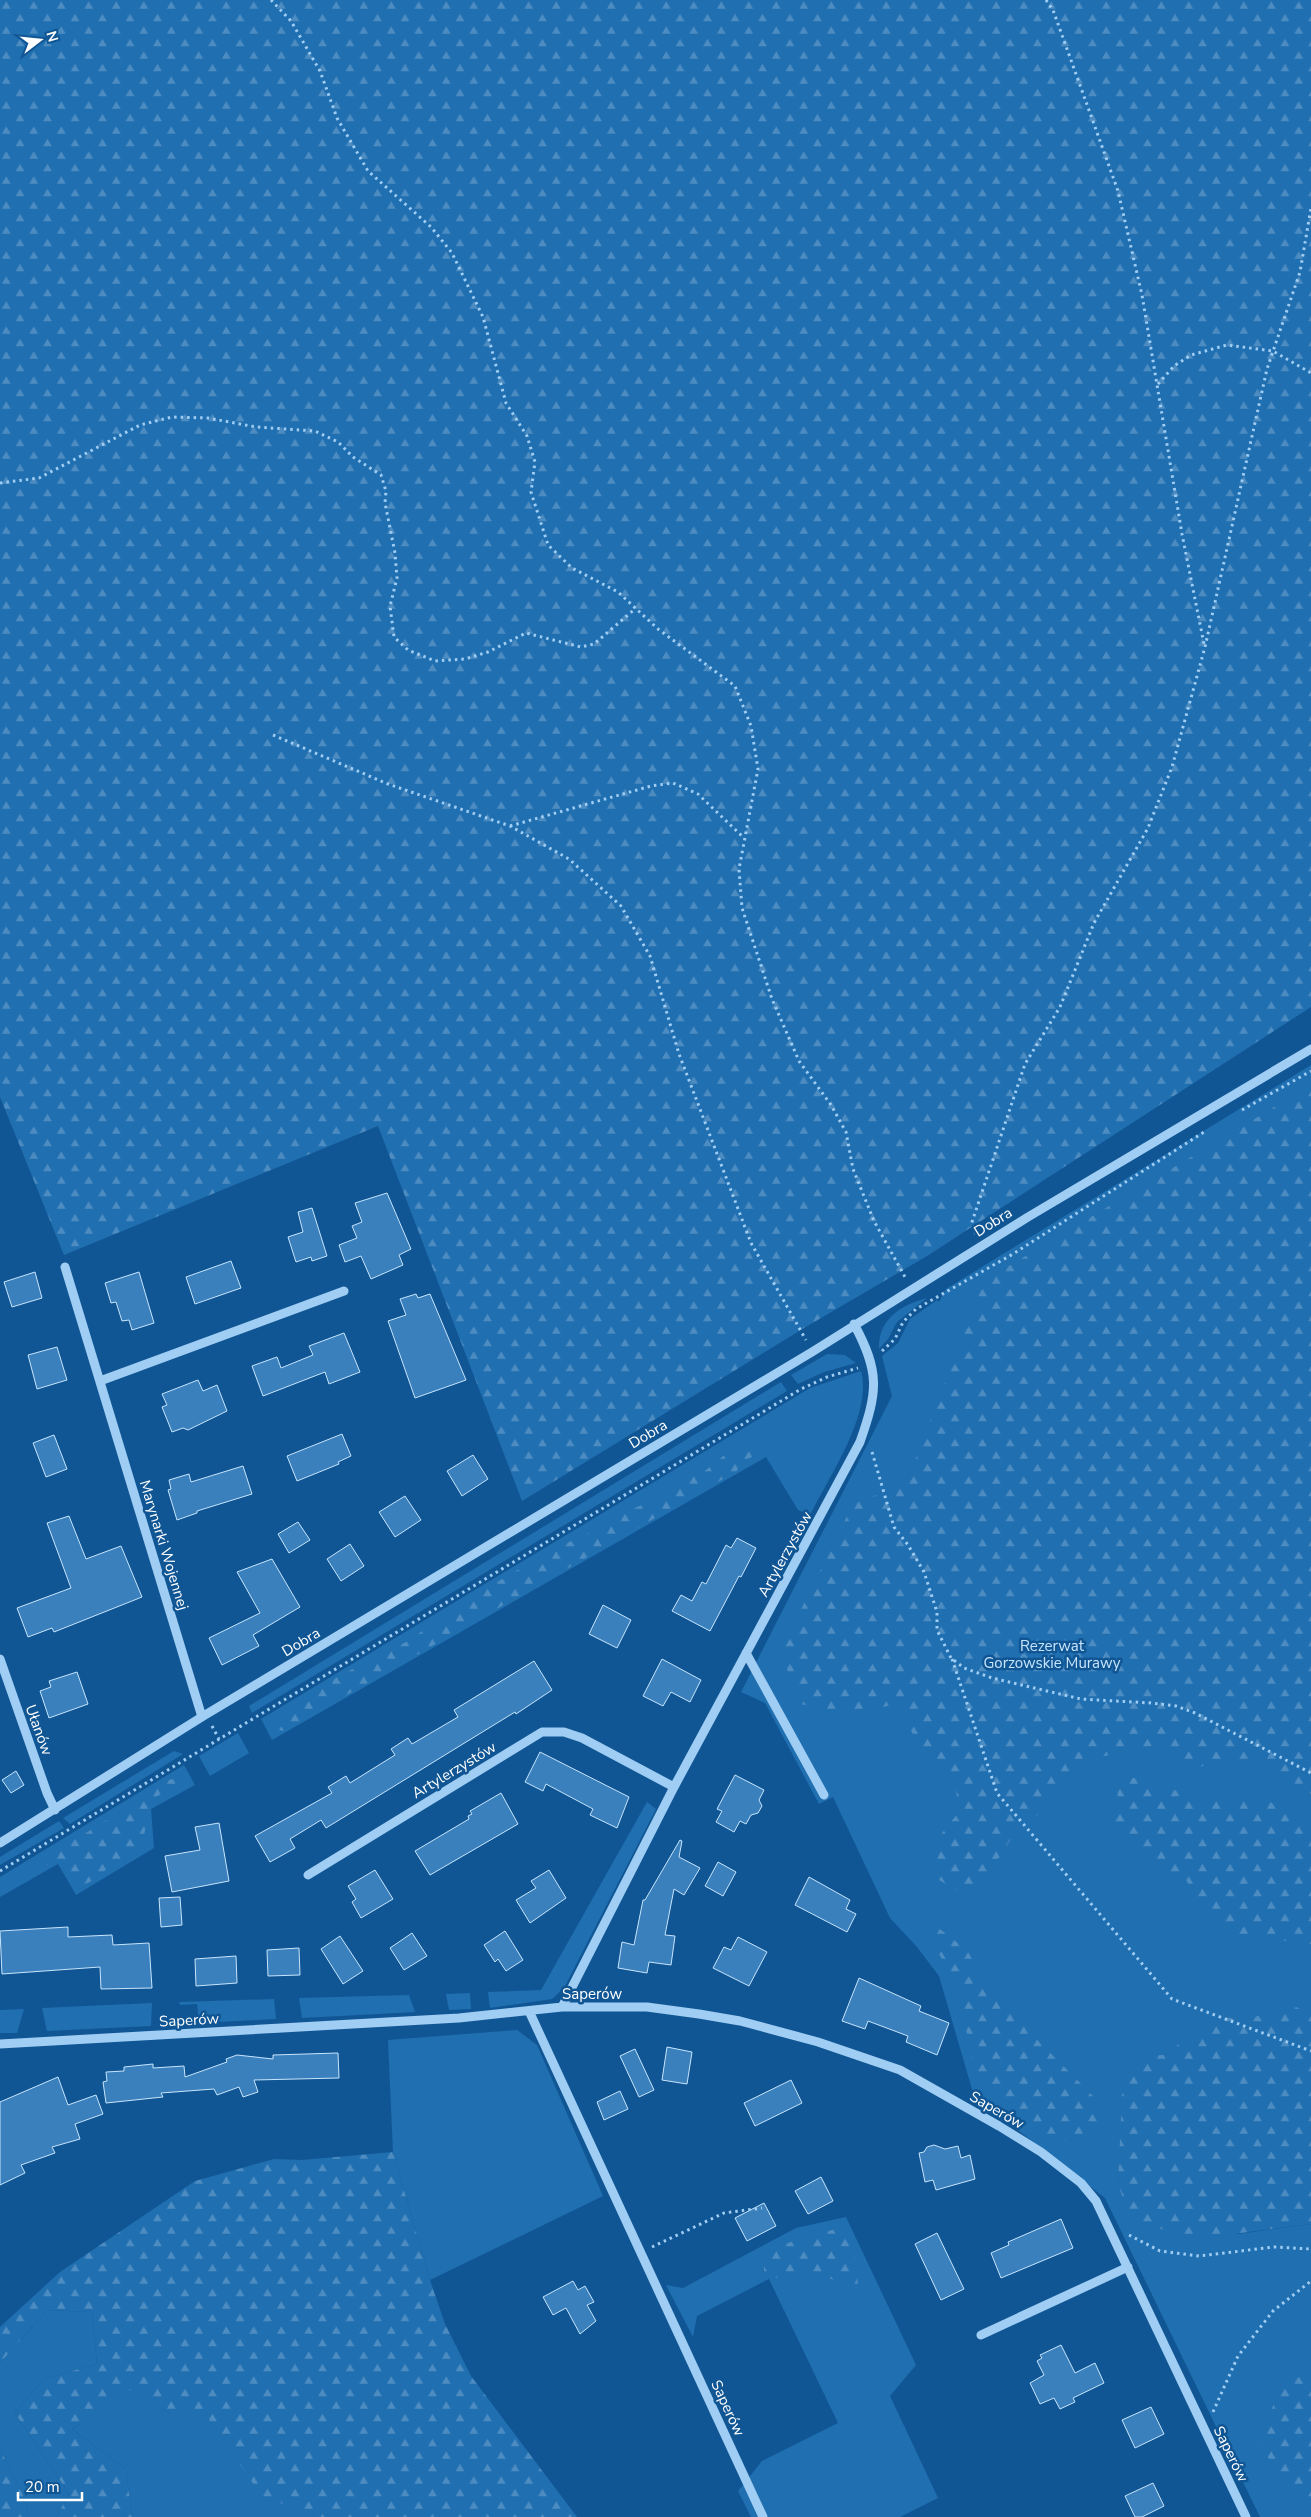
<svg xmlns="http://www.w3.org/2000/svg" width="1311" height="2517" font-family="'Nunito Sans',sans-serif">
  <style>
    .green { fill: #206fb1 }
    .forest { fill: url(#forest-firs) }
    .building { fill: #3a80bc; stroke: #c7e5fd }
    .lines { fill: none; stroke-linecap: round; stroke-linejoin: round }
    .path { stroke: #9fcdf3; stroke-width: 3; stroke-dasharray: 2.5 4; stroke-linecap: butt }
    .minor { stroke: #9fcdf3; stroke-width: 9 }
    .labels { text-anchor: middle; stroke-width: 5; stroke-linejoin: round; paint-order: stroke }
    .street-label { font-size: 15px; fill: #fff; stroke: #115694 }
    .park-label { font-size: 15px; fill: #c7e5fd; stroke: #115694 }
  </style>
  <defs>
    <pattern id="forest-firs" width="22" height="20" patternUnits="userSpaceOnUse" patternTransform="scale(1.25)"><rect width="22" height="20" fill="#206fb1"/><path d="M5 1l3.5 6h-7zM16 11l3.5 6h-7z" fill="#4d8cc1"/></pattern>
  </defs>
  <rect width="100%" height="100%" fill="#115694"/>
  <path class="green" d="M1311,1065V2221L1119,2172L1118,2185L1238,2234L1311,2224V2517H1260L1105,2198L974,2096L939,1976L917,1947L890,1918L833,1797L819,1804L765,1703L741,1692L892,1396L882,1356L898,1343L910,1319L937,1300L939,1302L946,1289Z
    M927,1298L897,1322L888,1339L879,1349C878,1319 901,1305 927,1298Z
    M827,1354L845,1355L856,1363L824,1372L798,1384L791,1375Z
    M861,1371C873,1413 829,1477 810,1515L798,1510L766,1457L272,1740L261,1719L810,1388Z
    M781,1382L787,1391L252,1713L249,1706Z
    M238,1733L249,1753L210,1776L199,1756Z
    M174,1751L183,1754L70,1824L63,1818Z
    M184,1765L195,1785L151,1809L154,1848L76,1895L58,1864L0,1897V1877Z
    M647,1802L656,1809L564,1988L552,1999L490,2008L488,1992L541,1990Z
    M59,1821L64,1828L0,1865V1857Z
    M470,1993L471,2009L449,2010L446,1994Z
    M409,1995L415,2012L302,2018L299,1998Z
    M274,1999L276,2019L199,2023L197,2004L180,2005L179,2002Z
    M152,2003L151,2026L47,2031L42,2008Z
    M24,2009L17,2033H0V2010Z
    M517,2030L537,2045L603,2196L430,2280L393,2152L388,2040Z
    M846,2217L916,2365L890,2396L938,2498L900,2517H751L738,2491L762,2461L838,2423L769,2279L697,2316L693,2337L666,2285L683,2288L796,2228Z
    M47,2310L92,2312L97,2364L44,2379L15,2413L69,2494L56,2517H28L26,2501L0,2449V2363Z
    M130,2389L170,2414H205L231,2451L314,2517H132L126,2469L72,2429Z"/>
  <path class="forest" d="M0,0H1311V1007L927,1256L804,1328L522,1501L378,1126L64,1255L0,1097Z
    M1311,1082V1794L1289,1786L1256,1761L1193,1767L1160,1744L1086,1760L1068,1772L1052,1799L1040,1813L1016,1831L995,1864L965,1896L936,1878L939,1837L958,1813L956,1786L927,1764L898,1703L876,1709L842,1714L801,1704L780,1652L855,1500L882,1494L911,1471L984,1281L1286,1100Z
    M749,1448L754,1450L755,1455C746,1461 740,1459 737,1471L284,1731L274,1729L272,1723L276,1716L339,1676L408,1641L462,1603L548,1552L586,1534L603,1521L664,1496L672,1485L685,1477L700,1475L728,1452Z
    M1139,1777L1205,1801L1266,1799L1290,1815L1311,1833V1944L1235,1935L1205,1910L1186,1880L1145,1858L1113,1822L1120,1780Z
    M178,1778L181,1782L179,1786C149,1798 150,1799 145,1830C144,1835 144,1841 142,1846C136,1855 129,1855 119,1860C105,1867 93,1887 76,1885L62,1862L40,1866L37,1861L83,1835L168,1780Z
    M932,1923L967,1950L985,1983L1002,2004L1097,2100L1105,2117L1092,2130L1067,2140L1051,2137L999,2102L985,2087L970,2052L959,1987L931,1941Z
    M1296,2007L1311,2014V2224L1202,2238L1167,2231L1131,2218L1118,2185L1122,2094L1142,2056L1163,2055L1220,2016L1241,2020Z
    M393,2152L430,2280L445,2324L471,2376L577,2517H314L261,2495L205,2414H170L130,2390L72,2429L126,2469L132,2517H56L69,2494L15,2413L44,2379L97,2364L92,2312L47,2310L0,2363V2327L60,2272L195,2181L274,2159L302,2160Z
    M839,2228C856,2244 857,2265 858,2287L808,2272L783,2281L764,2272V2262L774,2247Z
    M1311,2372V2507L1309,2499L1281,2477L1261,2447L1272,2408L1285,2383Z
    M0,2449L26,2501L28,2517H0Z"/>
  <path class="building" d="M387,1193L411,1249L399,1255L403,1265L371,1279L361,1256L345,1262L339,1245L357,1238L352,1226L362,1222L355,1203Z
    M312,1208L327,1256L312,1261L311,1257L296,1262L288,1237L303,1232L298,1212Z
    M231,1261L241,1288L195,1304L186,1277Z
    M35,1272L42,1298L12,1307L4,1282Z
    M139,1272L154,1323L132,1330L129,1320L122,1321L116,1302L111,1303L105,1283Z
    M416,1294L418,1298L430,1294L466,1380L415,1398L388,1321L406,1315L400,1299Z
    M344,1333L360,1372L329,1384L325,1372L263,1396L252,1366L277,1357L281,1368L313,1355L309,1346Z
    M57,1347L67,1380L37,1389L28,1355Z
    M198,1380L203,1391L217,1385L227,1411L188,1430L183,1428L172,1432L162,1407L167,1405L162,1394Z
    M342,1434L351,1456L338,1462L339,1464L297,1481L287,1456Z
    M54,1435L67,1469L46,1477L33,1443Z
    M473,1455L488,1479L462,1496L447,1471Z
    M243,1466L252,1494L197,1511V1513L177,1520L168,1490L171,1489L169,1480L189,1474L191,1482Z
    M405,1496L421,1520L395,1537L379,1512Z
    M69,1516L86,1559L121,1546L142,1597L54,1632L52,1628L28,1637L17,1608L71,1588L47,1523Z
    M298,1522L310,1540L289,1553L278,1534Z
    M737,1538L756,1548L741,1577L739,1576L710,1631L672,1611L681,1595L692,1601L702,1582L706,1584L726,1545L731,1548Z
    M350,1544L364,1566L341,1581L327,1559Z
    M272,1559L300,1607L253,1635L259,1646L222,1665L209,1638L260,1613L237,1572Z
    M603,1605L631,1620L617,1648L589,1634Z
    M662,1659L701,1680L690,1702L671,1692L663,1706L643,1696Z
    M534,1661L552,1690L516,1714L515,1712L326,1828L321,1820L290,1839L295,1848L270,1862L255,1836L332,1793L328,1787L346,1776L350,1783L395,1755L391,1749L408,1738L412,1744L458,1717L454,1710Z
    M77,1672L88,1704L49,1718L40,1691L51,1687L49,1681Z
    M540,1752L629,1797L617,1828L590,1815L593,1809L546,1784L543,1791L525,1782Z
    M16,1771L24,1785L11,1793L2,1780Z
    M735,1775L764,1790L759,1800L762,1806L758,1813L751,1815L746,1824L740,1821L734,1832L716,1822L722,1811L717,1809Z
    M501,1793L518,1824L430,1875L415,1851L469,1819L468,1816L472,1814L470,1811Z
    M219,1823L229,1881L172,1892L165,1856L200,1850L195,1827Z
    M680,1840L682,1841L679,1857L700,1868L684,1895L674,1889L665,1935L675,1936L671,1965L649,1962L647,1973L618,1968L622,1942L634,1945L643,1900H645Z
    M718,1862L736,1872L723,1896L705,1886Z
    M375,1870L393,1899L361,1918L352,1902L356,1899L348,1886Z
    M549,1870L566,1898L530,1923L516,1900L536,1888L531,1881Z
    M809,1877L850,1900L846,1909L856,1914L847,1932L795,1905Z
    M180,1897L182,1925L161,1927L159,1898Z
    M68,1927V1937L112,1935L113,1945L149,1943L152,1988L101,1989L100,1967L2,1974L0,1931Z
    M505,1931L523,1960L506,1971L498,1959L495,1962L484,1945Z
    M412,1933L427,1956L404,1970L390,1948Z
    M340,1936L363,1971L343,1984L321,1949Z
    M738,1937L767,1952L749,1986L713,1968L724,1947L731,1950Z
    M299,1948L300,1975L268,1976L267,1950Z
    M236,1956L237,1983L196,1986L195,1959Z
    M859,1978L921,2006L919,2011L949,2023L937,2055L906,2042L908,2036L868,2021L865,2029L842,2021Z
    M667,2047L692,2052L687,2084L662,2080Z
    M635,2049L654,2090L639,2097L620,2056Z
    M338,2053L339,2078L254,2080L258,2092L243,2097L239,2087L217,2095L214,2089L161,2093L163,2097L106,2103L103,2082L107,2081L106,2072L124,2071V2067L153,2064V2068L184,2066L185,2077L227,2062L226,2059L237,2055L273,2059V2055Z
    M58,2077L68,2105L96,2095L103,2114L75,2124L80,2139L52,2147L55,2153L21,2165L25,2173L0,2185V2102Z
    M791,2080L802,2103L755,2126L744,2103Z
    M620,2091L628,2109L604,2120L597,2102Z
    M934,2145L945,2149L958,2146L961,2158L970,2155L975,2179L936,2190L933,2180L925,2182L919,2153L924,2152L927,2147Z
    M821,2177L833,2201L808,2214L795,2191Z
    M764,2203L776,2226L747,2241L735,2218Z
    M1061,2219L1073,2248L1001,2278L991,2253L1009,2245L1008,2242Z
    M937,2233L964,2289L941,2300L915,2244Z
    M573,2281L578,2290L585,2286L594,2302L587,2305L596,2321L580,2334L566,2308L553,2315L543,2297Z
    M1061,2345L1075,2373L1095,2363L1104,2383L1073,2398L1075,2402L1060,2409L1054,2398L1040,2404L1030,2383L1044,2375L1037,2361L1042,2358L1040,2355Z
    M1151,2407L1164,2434L1135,2448L1122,2420Z
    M1153,2483L1164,2506L1142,2517H1135L1125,2496Z"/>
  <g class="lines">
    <path class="path" d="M271,0L291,21L320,71L337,118L368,171L431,227L452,253L483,317L506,403L527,436L535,462L531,492L548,545L572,568L618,592L658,629L735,686L751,726L758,769L739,869L742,908L772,999L799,1061L831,1105L846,1132L853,1169L874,1221L905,1277
      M1046,0L1053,10L1118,191L1142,295L1182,534L1204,644
      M1158,384L1174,366L1191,355L1227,345L1273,351L1311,373
      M0,483L39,478L140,425L172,417L208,418L256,427L315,431L338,442L353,457L381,475L386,491L385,503L395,553L397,578L390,606L394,637L408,650L435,661L465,659L488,652L526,633L581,647L594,644L635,609
      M273,735L388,784L510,826L569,859L621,906L650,956L679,1054L751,1243L806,1340
      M510,826L651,786L673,783L698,794L744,838
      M1242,1110L1311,1071
      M976,1234L971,1225L1025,1064L1060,1007L1094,923L1148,828L1172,767L1205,647L1267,369L1300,272L1311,208
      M882,1351L895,1339L903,1322L916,1309L1013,1254L1204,1132
      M872,1452L894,1527L908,1545L924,1572L937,1612V1630L951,1658L964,1668L992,1678L1081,1699L1151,1703L1176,1706L1195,1713L1311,1773
      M952,1659L997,1793L1172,1999L1311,2051
      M212,1726L219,1739
      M0,1871L801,1389L827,1377L858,1368
      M1129,2235L1160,2251L1199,2256L1274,2247L1311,2249
      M652,2247L724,2213L762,2208
      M1213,2412L1238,2356L1273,2311L1311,2281"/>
    <path class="minor" d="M65,1267L202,1717
      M100,1381L344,1291
      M746,1653L824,1795
      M0,1659L47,1793L55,1810
      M0,1843L205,1715L812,1352L1028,1217L1311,1049
      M308,1875L542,1732H564L582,1738L674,1787
      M562,2007L674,1787L860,1442C878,1391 880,1372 854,1324
      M529,2011L763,2517
      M0,2044L459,2018L562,2007H647L699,2014L740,2021L818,2042L900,2070L999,2126L1041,2152L1081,2183L1096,2201L1246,2517
      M981,2335L1128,2267"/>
  </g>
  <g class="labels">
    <g class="street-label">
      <text transform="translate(993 1222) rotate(-32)" y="5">Dobra</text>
      <text transform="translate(648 1434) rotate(-31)" y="5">Dobra</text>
      <text transform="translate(164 1545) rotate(73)" y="5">Marynarki Wojennej</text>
      <text transform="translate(785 1554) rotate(-61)" y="5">Artylerzystów</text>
      <text transform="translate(301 1642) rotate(-31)" y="5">Dobra</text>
      <text transform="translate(39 1730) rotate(70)" y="5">Ułanów</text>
      <text transform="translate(454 1770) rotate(-31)" y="5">Artylerzystów</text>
      <text x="592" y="1999">Saperów</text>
      <text transform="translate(189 2020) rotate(-3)" y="5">Saperów</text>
      <text transform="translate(997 2110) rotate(30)" y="5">Saperów</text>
      <text transform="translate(728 2408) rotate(65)" y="5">Saperów</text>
      <text transform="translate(1231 2454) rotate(64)" y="5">Saperów</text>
    </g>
    <g class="park-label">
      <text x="1052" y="1651">Rezerwat<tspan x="1052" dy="17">Gorzowskie Murawy</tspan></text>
    </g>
  </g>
  <g transform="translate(40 40) rotate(74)" stroke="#115694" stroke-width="4" paint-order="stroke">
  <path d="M0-4L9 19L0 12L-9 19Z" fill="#ffffff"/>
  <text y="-8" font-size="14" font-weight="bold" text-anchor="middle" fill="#ffffff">N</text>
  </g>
  <path d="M18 2492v8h64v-8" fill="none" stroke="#ffffff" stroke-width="2.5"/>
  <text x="25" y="2492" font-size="15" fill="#ffffff" stroke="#115694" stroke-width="4" paint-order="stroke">20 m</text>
</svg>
